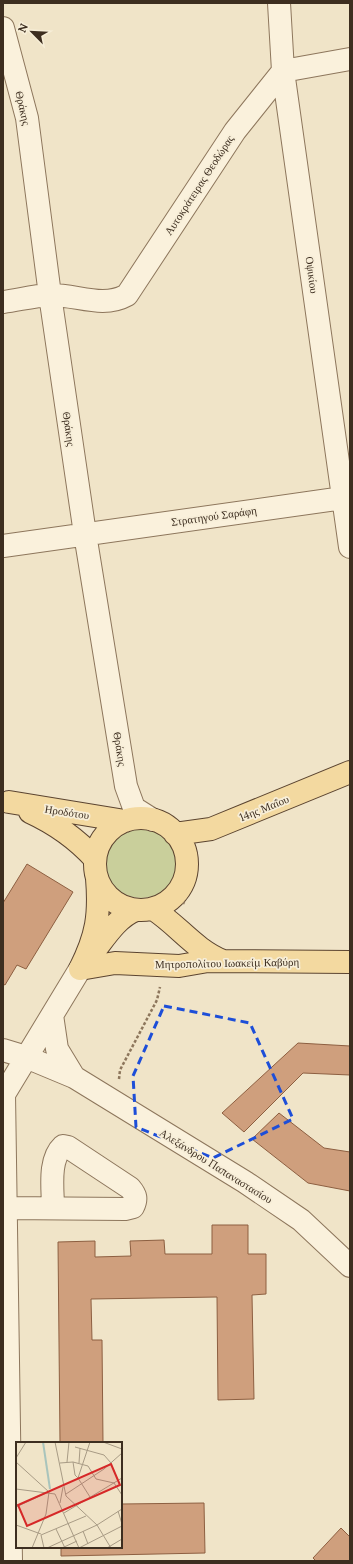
<svg xmlns="http://www.w3.org/2000/svg" width="353" height="1564" font-family="Lora,serif">
  <style>
    .green { fill: #c9cf9b }
    .building { fill: #cf9f7d; stroke: #8d5f41 }
    .lines { fill: none; stroke-linecap: round; stroke-linejoin: round }
    .minor-casing { stroke: #8d765c; stroke-width: 24 }
    .major-casing { stroke: #5b4430; stroke-width: 24 }
    .path { stroke: #8d765c; stroke-width: 2.5; stroke-dasharray: 3 2; stroke-linecap: butt }
    .minor { stroke: #faf1dc; stroke-width: 22 }
    .major { stroke: #f3d9a0; stroke-width: 22 }
    .marked { fill: none; stroke: #1d4ed8; stroke-width: 3; stroke-dasharray: 8 5; stroke-linejoin: round }
    .labels { text-anchor: middle; stroke-width: 3.5; stroke-linejoin: round; paint-order: stroke }
    .street-label { font-size: 11px; fill: #3d2e20; stroke: #f7eed8 }
    .inset-river { fill: none; stroke: #a9c4bc; stroke-width: 2 }
    .inset-road { fill: none; stroke: #a89b85; stroke-width: 1 }
    .view { fill: #d62828; fill-opacity: 0.15; stroke: #d62828; stroke-width: 2 }
    .inset-edge { fill: none; stroke: #3d2e20; stroke-width: 2 }
  </style>
  <rect width="100%" height="100%" fill="#f0e4c8"/>
  <path class="green" d="M103 860a38 38 0 1 1 76 0a38 38 0 1 1-76 0Z"/>
  <path class="building" d="M27,864L73,892L26,969L17,965L5,985L3,984V903Z
    M298,1043L350,1046V1075L303,1073L244,1132L222,1113Z
    M279,1113L324,1148L350,1152V1191L308,1183L252,1139Z
    M212,1225H248V1254H266V1294L252,1295L254,1399L218,1400L217,1297L91,1299L92,1340H102L103,1443H60L58,1242L95,1241V1257L131,1256L130,1241L164,1240L165,1254H212Z
    M204,1503L205,1553L61,1556V1547H121V1504Z
    M341,1528L350,1537V1561H316L313,1558Z"/>
  <g class="lines">
    <g class="minor-casing">
      <path id="minor" d="M279,3L283,71L350,547
        M3,28L27,118L50,295L85,534L126,786L134,808L153,820
        M3,302C18,300 34,296 49,295C76,294 102,309 127,295L235,131L283,71L350,59
        M3,546L343,498
        M52,1015L57,1049L74,1077
        M3,1050L26,1057L74,1077L245,1182L301,1220L350,1266
        M4,1094L11,1561
        M3,1096L80,969
        M5,1208L125,1209L133,1207C137,1199 136,1195 130,1188L68,1147L63,1146C48,1160 53,1189 53,1208"/>
    </g>
    <g class="major-casing">
      <path id="major" d="M9,802L125,821
        M30,812C56,824 76,838 95,859
        M95 864a46 46 0 1 1 92 0a46 46 0 1 1-92 0Z
        M175,834L211,829L350,772
        M153,909C178,925 195,950 223,961
        M92,954C104,939 117,917 136,910
        M80,969L115,963L179,966L208,961L350,962
        M80,969C97,935 100,915 97,878"/>
    </g>
    <path class="path" d="M183,904L190,887L195,853
      M119,1079L120,1070L157,1000L160,987"/>
    <use href="#minor" class="minor"/>
    <use href="#major" class="major"/>
  </g>
  <path class="marked" d="M164,1006L250,1023L293,1119L213,1158L136,1127L133,1076Z"/>
  <g class="labels">
    <g class="street-label">
      <text transform="translate(23 108) rotate(77)" y="4">Θράκης</text>
      <text transform="translate(199 185) rotate(-57)" y="4">Αυτοκράτειρας Θεοδώρας</text>
      <text transform="translate(312 275) rotate(82)" y="4">Οψικίου</text>
      <text transform="translate(69 429) rotate(82)" y="4">Θράκης</text>
      <text transform="translate(214 516) rotate(-8)" y="4">Στρατηγού Σαράφη</text>
      <text transform="translate(120 749) rotate(81)" y="4">Θράκης</text>
      <text transform="translate(264 808) rotate(-22)" y="4">14ης Μαΐου</text>
      <text transform="translate(67 812) rotate(9)" y="4">Ηροδότου</text>
      <text transform="translate(227 963) rotate(-1)" y="4">Μητροπολίτου Ιωακείμ Καβύρη</text>
      <text transform="translate(216 1166) rotate(32)" y="4">Αλεξάνδρου Παπαναστασίου</text>
    </g>
  </g>
  <g transform="translate(16 1442)">
    <rect width="106" height="106" fill="#f0e4c8"/>
    <path class="inset-river" d="M27,0L34,47"/>
    <path class="inset-road" d="M39,0L50,54M74,0L62,36L74,55M87,0L106,7M59,5L88,13L95,21M0,16L10,0M0,20L33,50L30,72L16,106M51,20L53,0M57,20L59,33L62,36M44,21L57,20L72,24L80,37L98,41L106,53M63,21L64,6M0,47L39,52M39,52L63,106M50,52L88,27L106,11M50,54L81,83L95,106M44,61L47,45M0,65L30,51M102,69L106,82M48,71L106,36M0,83L25,92M40,87L49,106M67,89L72,102M25,93L70,74M25,93L28,106M31,106L81,83L106,67M46,106L61,99M63,106L106,84M91,106L106,97"/>
    <path class="view" d="M95,22L104,43L11,84L2,63Z"/>
    <rect width="106" height="106" class="inset-edge"/>
  </g>
  <rect width="353" height="1564" fill="none" stroke="#3d2e20" stroke-width="8"/>
  <g transform="translate(32 32) rotate(294)" stroke="#f7eed8" stroke-width="3" paint-order="stroke">
  <path d="M0-3L7 15L0 10L-7 15Z" fill="#3d2e20"/>
  <text y="-6" font-size="11" font-weight="bold" text-anchor="middle" fill="#3d2e20">N</text>
  </g>
</svg>
